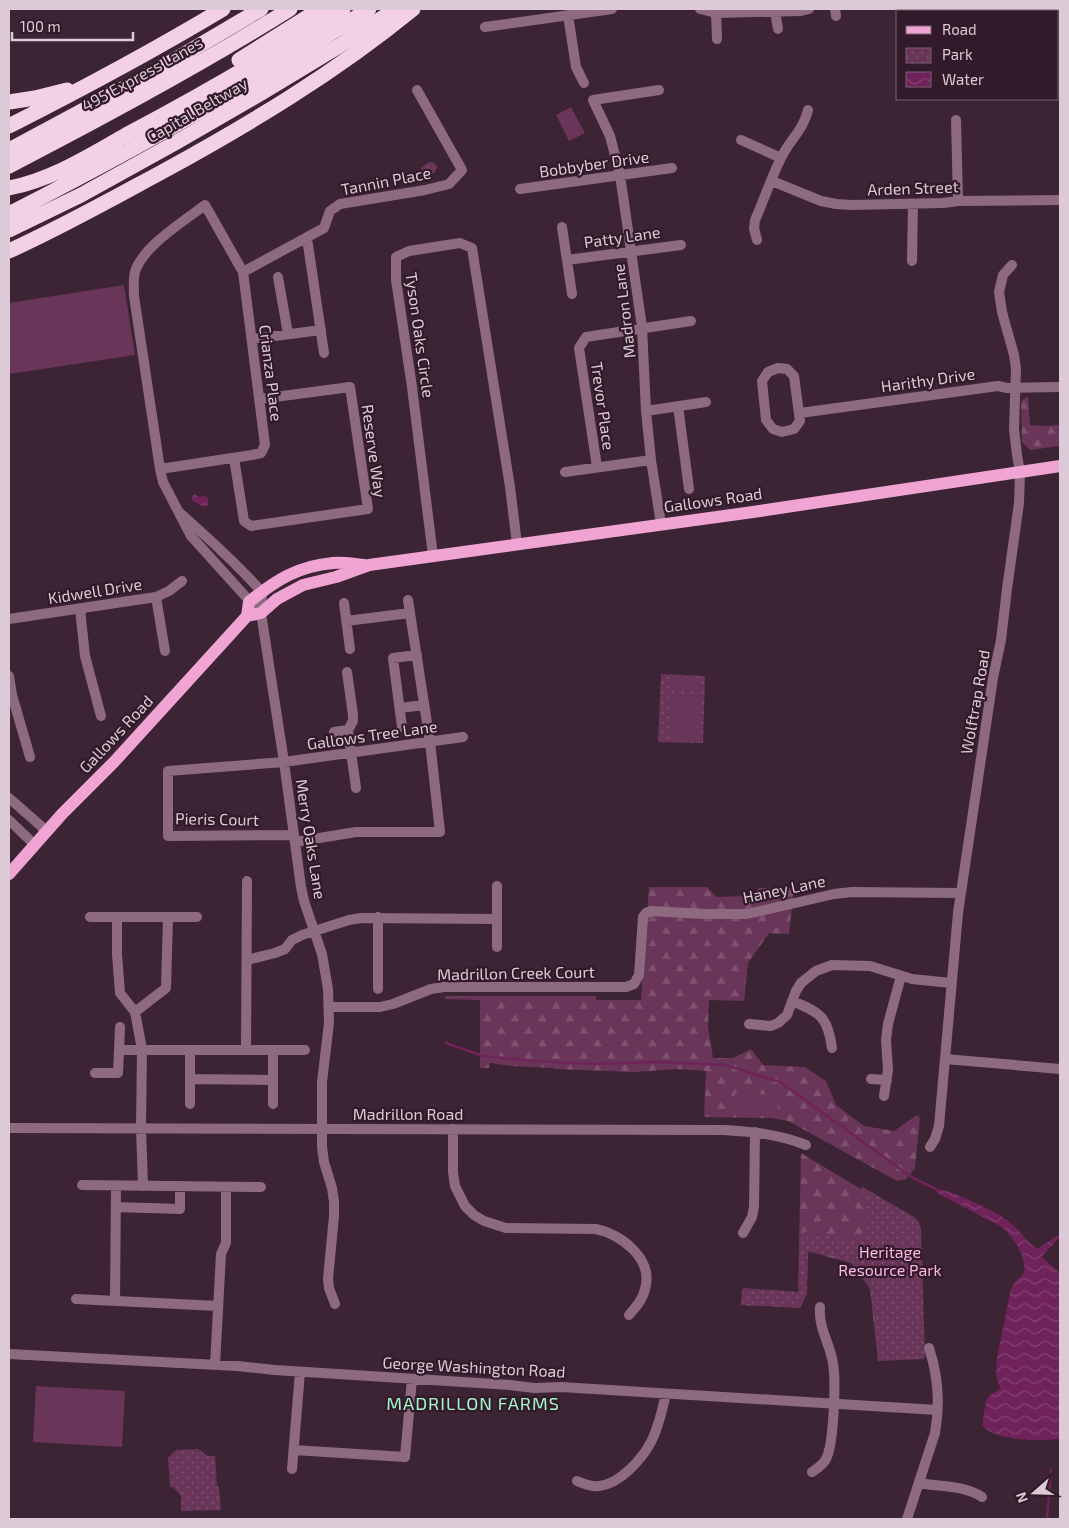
<svg xmlns="http://www.w3.org/2000/svg" width="1069" height="1528" font-family="'Exo 2',sans-serif">
  <style>
    .forest { fill: url(#forest-firs) }
    .park { fill: url(#park-dots) }
    .pitch { fill: #693558 }
    .water { fill: url(#water-waves) }
    .lines { fill: none; stroke-linecap: round; stroke-linejoin: round }
    .stream { stroke: #6f235a; stroke-width: 2.5 }
    .minor { stroke: #8e6a81; stroke-width: 10 }
    .tertiary { stroke: #8e6a81; stroke-width: 10 }
    .primary { stroke: #efa4d4; stroke-width: 12 }
    .motorway { stroke: #f4d0e6; stroke-width: 15 }
    .labels { text-anchor: middle; stroke-width: 4.5; stroke-linejoin: round; paint-order: stroke }
    .street-label { font-size: 16px; fill: #dccbd6; stroke: #331a2a }
    .park-label { font-size: 16px; fill: #fab8e2; stroke: #331a2a }
    .neighbourhood-label { font-size: 18px; letter-spacing: 1px; fill: #a2f4c9; stroke: #331a2a }
  </style>
  <defs>
    <pattern id="forest-firs" width="22" height="20" patternUnits="userSpaceOnUse" patternTransform="scale(1.25)"><rect width="22" height="20" fill="#693558"/><path d="M5 1l3.5 6h-7zM16 11l3.5 6h-7z" fill="#7e516f"/></pattern>
    <pattern id="park-dots" width="8" height="8" patternUnits="userSpaceOnUse" patternTransform="scale(1.25)"><rect width="8" height="8" fill="#693558"/><path d="M2 2h.1M6 6h.1" fill="none" stroke="#7e516f" stroke-width="1.8" stroke-linecap="round"/></pattern>
    <pattern id="water-waves" width="16" height="10" patternUnits="userSpaceOnUse" patternTransform="scale(1.25)"><rect width="16" height="10" fill="#6f235a"/><path d="M0 5q4-4 8 0t8 0" fill="none" stroke="#834271"/></pattern>
  </defs>
  <rect width="100%" height="100%" fill="#3d2435"/>
  <path class="forest" d="M1028,396L1030,425L1044,426L1060,425V446L1030,450L1022,442L1021,401Z
    M649,887H707L717,897L750,896L759,888H794L789,934L769,933L748,963L744,1001L709,1000L708,1027L713,1058H733L751,1049L763,1065L805,1067L826,1081L836,1105L864,1126L894,1131L917,1115L920,1118L915,1168L906,1179L897,1181L788,1121L771,1118L704,1117L706,1071L676,1069L635,1072L554,1069V1068L511,1066L490,1063L489,1068H480V1000L445,999V996H596V1000H641Z
    M801,1153L919,1224L924,1359L878,1361L870,1289L851,1263L807,1251L806,1296L800,1308L741,1305L742,1289L798,1292Z"/>
  <path class="park" d="M429,162L434,163L436,165L437,167L435,172L425,176L421,173V168Z
    M661,674L705,676L703,743L658,742Z
    M861,1186L914,1217L919,1222L921,1229L925,1358L879,1360L871,1289L852,1262L826,1254L808,1251L807,1295L803,1300L801,1307L742,1304L743,1288L799,1292L800,1231L864,1242L868,1215Z
    M198,1449L208,1456H215L217,1486L219,1487L221,1510L181,1511V1496L173,1487H170L168,1458L176,1450Z"/>
  <path class="pitch" d="M571,107L585,133L569,141L556,115Z
    M124,285L135,355L9,374V303Z
    M670,677L699,678V692L670,691Z
    M670,694L699,695L698,708H670Z
    M669,711H698V725L669,724Z
    M669,727H698V741L669,740Z
    M735,1093L778,1095L777,1116L734,1115Z
    M36,1386L125,1391L122,1447L33,1442Z"/>
  <path class="water" d="M194,494L199,497L204,496L208,498V505L203,507L192,500V497Z
    M933,1188C953,1191 997,1211 1012,1224C1021,1232 1028,1243 1037,1249L1060,1234V1237L1043,1255L1042,1257L1060,1273V1439C1041,1441 995,1442 982,1425L986,1401L989,1396L1000,1389L996,1375L997,1358L1011,1288L1015,1282L1024,1273C1027,1257 1013,1235 1000,1226L939,1194Z"/>
  <g class="lines">
    <path class="stream" d="M446,1043L483,1056L535,1061L596,1064L660,1062L725,1065L780,1082L913,1178L936,1189
      M1047,1519L1051,1470"/>
    <path class="minor" d="M700,9L716,13L801,11L809,9
      M835,9L836,16
      M775,12L778,29
      M716,13L717,39
      M568,15L576,67L584,83
      M485,27L612,9
      M659,90L593,100L610,136L620,175L642,327L646,411L651,460L661,524
      M956,120L958,201
      M741,140L781,158
      M772,181L821,201L836,204L852,205L943,203L958,201L1060,200
      M520,189L672,168
      M562,227L572,294
      M307,238L324,353
      M757,240L754,228L755,220C764,200 771,178 781,158C790,139 803,131 808,110
      M567,260L681,245
      M912,261L913,204
      M243,272L324,228L330,211L340,204L425,190L449,184L462,170L417,90
      M278,277L288,334
      M252,339L321,330
      M778,368L787,369L794,376L800,421L794,429L782,432L773,429L766,420L762,381L768,372Z
      M678,406L689,489
      M646,411L706,402
      M800,413L998,386L1007,388L1060,387
      M234,458L244,521L251,526L368,509L350,387L260,399
      M597,467L579,348L586,337L691,321
      M160,469L252,455L261,453L265,445L243,272L205,205C184,221 142,247 135,272C133,279 134,288 134,296L160,469L163,482L191,536L255,607
      M565,472L651,460
      M179,512C208,538 236,563 262,592L261,613L284,762L301,887L304,901L322,954L328,989L329,1023L322,1082V1147L324,1162L332,1188L334,1202V1216L328,1279L329,1288L335,1304
      M433,556L412,387L396,280V257L409,251L460,243L472,248L510,487L517,544
      M156,597L165,651
      M344,603L350,649
      M80,609L85,656L101,716
      M9,619L156,597L169,591L182,581
      M346,621L410,613
      M347,672L353,715V721L348,730L356,788
      M9,676L12,695L30,757
      M400,708L424,705
      M402,727L393,658L417,655
      M334,732L348,730
      M294,835L168,836V771L284,762L463,737
      M295,842L356,832H440L430,742L408,600
      M497,886V947
      M90,917H197
      M117,917V954L120,993L135,1012L142,1049L141,1128L143,1186
      M247,960L275,953L285,949L292,940L302,935L349,920L361,918L497,919
      M378,989V917
      M792,1001C820,1012 828,1017 832,1048
      M329,1007H380L393,1004L431,989L444,987H626L634,984L639,975L643,917L646,913L651,911L705,914H747L834,894L852,892L961,893
      M135,1012L166,988L168,917
      M749,1024L771,1026L778,1023L787,1015L796,991L801,983L816,971L832,965L870,966L912,979L951,983
      M119,1050H305
      M190,1050V1104
      M246,1050L247,881
      M945,1059L1060,1069
      M95,1073H118L120,1027
      M190,1079L273,1080
      M871,1079L887,1080
      M884,1096L888,1070L886,1040L888,1024L901,976
      M273,1104V1050
      M9,1128L724,1130C754,1132 778,1134 806,1145
      M453,1129V1172L455,1186L465,1206L474,1215L484,1221L506,1228L596,1229C621,1234 654,1259 645,1289C643,1299 636,1307 629,1315
      M930,1147L935,1139L939,1126L958,913L993,678L1001,640L1007,589L1019,503L1020,472L1017,455L1014,429L1016,369L1014,355L1002,312L999,292L1003,275L1012,265
      M82,1185L261,1187
      M116,1207L180,1209V1186
      M743,1233L752,1217L754,1207L755,1132
      M76,1299L218,1306
      M115,1301L116,1186
      M9,1354L237,1366L275,1370L510,1385L534,1388L561,1387L937,1410
      M215,1365L221,1254L226,1243V1187
      M294,1450L405,1457L412,1379
      M292,1469L300,1372
      M812,1472C818,1468 823,1465 826,1459C834,1444 836,1381 833,1363C830,1344 818,1327 820,1307
      M577,1481C584,1484 591,1487 599,1486C620,1484 642,1459 651,1442C659,1427 662,1410 666,1394
      M919,1483C940,1487 964,1485 982,1497
      M907,1519L935,1433C940,1405 938,1375 929,1348"/>
    <path class="tertiary" d="M9,798L41,826L45,833
      M9,820L35,845"/>
    <path class="primary" d="M247,616L261,613L277,599L303,585L336,577L369,565L753,512L1060,466
      M9,874L62,814L114,762L247,616L249,602C276,580 298,566 333,563C343,562 354,564 364,565"/>
    <path class="motorway" d="M239,60L320,9
      M9,102L35,98L67,90
      M9,126C82,89 153,51 223,9
      M9,150L156,71L261,9
      M9,166C104,117 199,66 290,9
      M9,188C51,180 89,156 126,135C200,96 272,54 343,9
      M9,214C132,151 253,84 369,9
      M9,230L81,195L175,143L263,92L339,46L396,9
      M9,251C60,228 110,200 160,173C248,125 335,73 413,9"/>
  </g>
  <g class="labels">
    <g class="street-label">
      <text transform="translate(142 74) rotate(-29)" y="6">495 Express Lanes</text>
      <text transform="translate(197 110) rotate(-30)" y="6">Capital Beltway</text>
      <text transform="translate(594 164) rotate(-8)" y="6">Bobbyber Drive</text>
      <text transform="translate(386 181) rotate(-11)" y="6">Tannin Place</text>
      <text transform="translate(913 188) rotate(-2)" y="6">Arden Street</text>
      <text transform="translate(622 237) rotate(-8)" y="6">Patty Lane</text>
      <text transform="translate(624 311) rotate(-97)" y="6">Madron Lane</text>
      <text transform="translate(420 335) rotate(82)" y="6">Tyson Oaks Circle</text>
      <text transform="translate(271 373) rotate(83)" y="6">Crianza Place</text>
      <text transform="translate(928 380) rotate(-8)" y="6">Harithy Drive</text>
      <text transform="translate(603 406) rotate(82)" y="6">Trevor Place</text>
      <text transform="translate(374 451) rotate(82)" y="6">Reserve Way</text>
      <text transform="translate(713 500) rotate(-8)" y="6">Gallows Road</text>
      <text transform="translate(95 591) rotate(-9)" y="6">Kidwell Drive</text>
      <text transform="translate(975 702) rotate(-80)" y="6">Wolftrap Road</text>
      <text transform="translate(116 734) rotate(-47)" y="6">Gallows Road</text>
      <text transform="translate(372 735) rotate(-8)" y="6">Gallows Tree Lane</text>
      <text transform="translate(217 819) rotate(1)" y="6">Pieris Court</text>
      <text transform="translate(311 839) rotate(81)" y="6">Merry Oaks Lane</text>
      <text transform="translate(784 889) rotate(-12)" y="6">Haney Lane</text>
      <text transform="translate(516 973) rotate(-1)" y="6">Madrillon Creek Court</text>
      <text x="408" y="1120">Madrillon Road</text>
      <text transform="translate(474 1367) rotate(3)" y="6">George Washington Road</text>
    </g>
    <g class="park-label">
      <text x="890" y="1258">Heritage<tspan x="890" dy="18">Resource Park</tspan></text>
    </g>
    <g class="neighbourhood-label">
      <text x="473" y="1410">MADRILLON FARMS</text>
    </g>
  </g>
  <rect width="1069" height="1528" fill="none" stroke="#dccbd6" stroke-width="20"/>
  <rect x="896" y="10" width="162" height="90" fill="#331a2a" stroke="#77616f"/>
  <rect x="906" y="26" width="25" height="8" fill="#efa4d4" stroke="#77616f"/>
  <text x="942" y="35" font-size="15" fill="#dccbd6">Road</text>
  <rect x="906" y="48" width="25" height="15" fill="url(#park-dots)" stroke="#77616f"/>
  <text x="942" y="60" font-size="15" fill="#dccbd6">Park</text>
  <rect x="906" y="72" width="25" height="15" fill="url(#water-waves)" stroke="#77616f"/>
  <text x="942" y="85" font-size="15" fill="#dccbd6">Water</text>
  <g transform="translate(1034 1493) rotate(250)" stroke="#331a2a" stroke-width="4" paint-order="stroke">
  <path d="M0-4L9 19L0 12L-9 19Z" fill="#dccbd6"/>
  <text y="-8" font-size="14" font-weight="bold" text-anchor="middle" fill="#dccbd6">N</text>
  </g>
  <path d="M12 32v8h121v-8" fill="none" stroke="#dccbd6" stroke-width="2.5"/>
  <text x="20" y="32" font-size="15" fill="#dccbd6" stroke="#331a2a" stroke-width="4" paint-order="stroke">100 m</text>
</svg>
